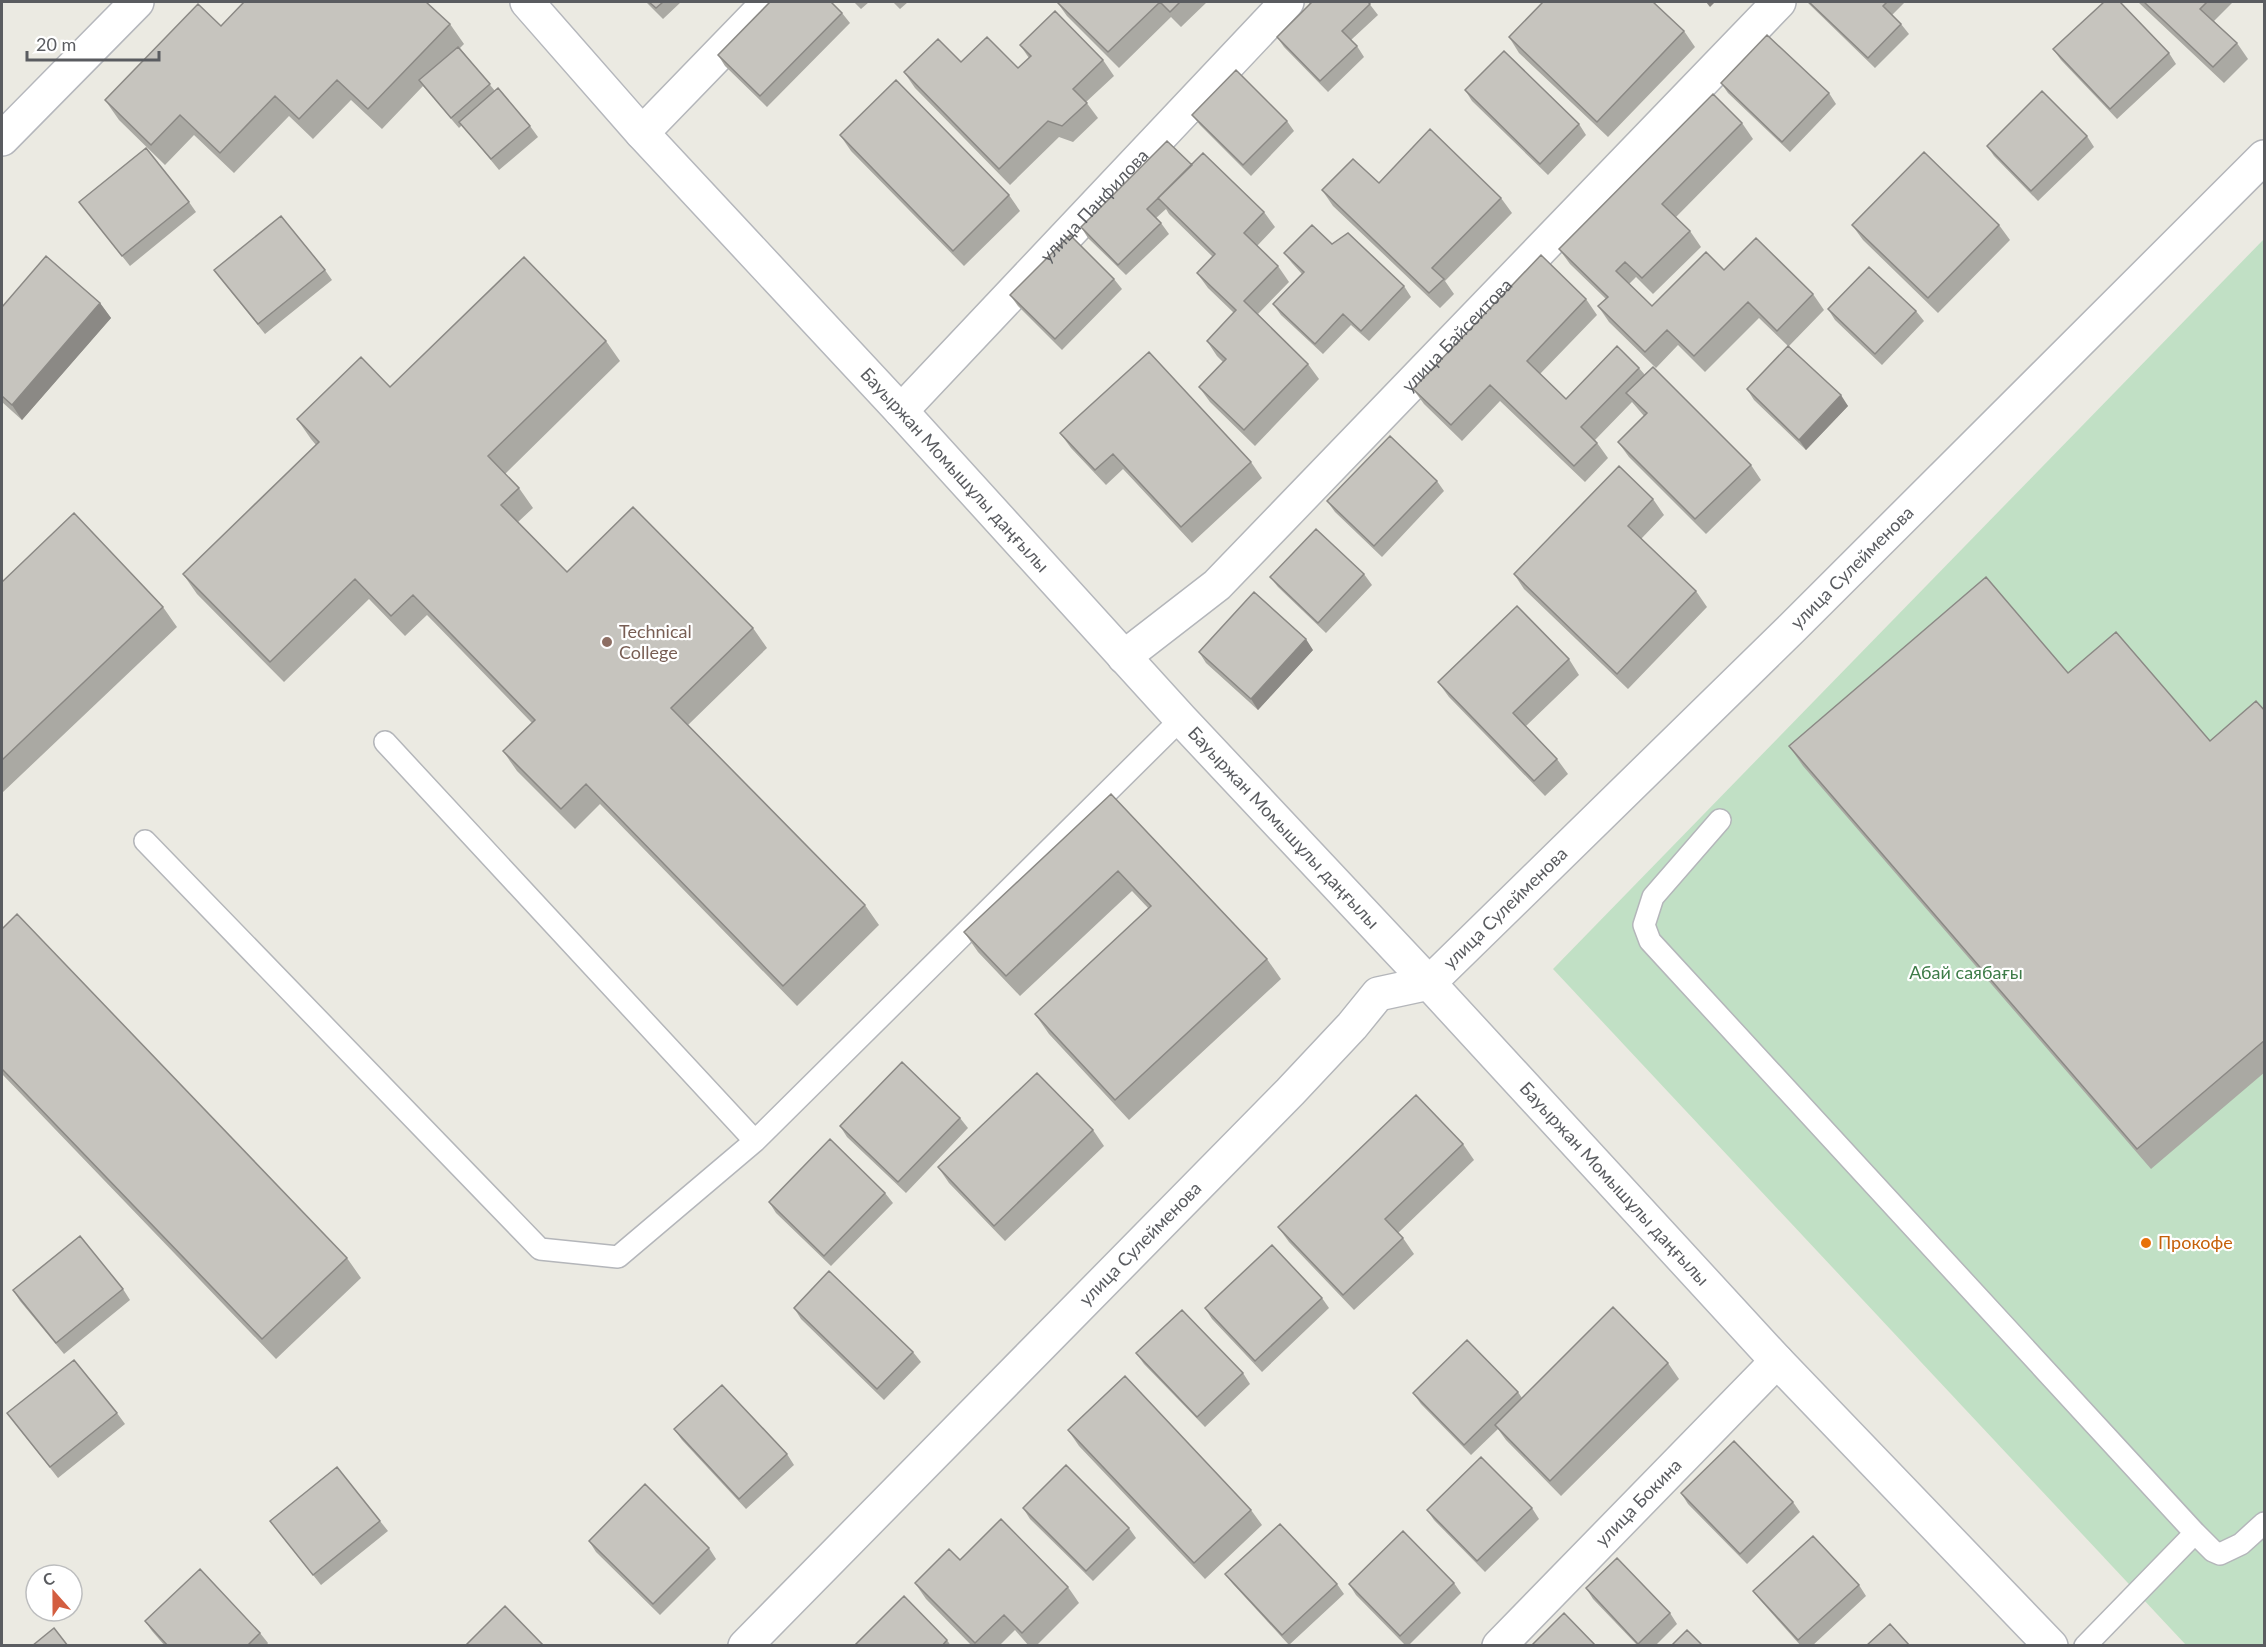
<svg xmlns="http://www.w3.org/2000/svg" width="2266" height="1647" font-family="Lato,sans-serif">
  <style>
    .green { fill: #c1e0c5 }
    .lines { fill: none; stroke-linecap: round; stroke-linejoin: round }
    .lane-casing { stroke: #b4b6ba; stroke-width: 24 }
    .street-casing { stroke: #b4b6ba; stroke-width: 36 }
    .secondary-casing { stroke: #b5b7bc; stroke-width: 36 }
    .lane { stroke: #fff; stroke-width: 21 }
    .street { stroke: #fff; stroke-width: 33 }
    .secondary { stroke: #fff; stroke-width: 33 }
    .wall { fill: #aaa9a3 }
    .shaded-wall { fill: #8b8985 }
    .building { fill: #c6c4be; stroke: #8b8985; stroke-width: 1.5 }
    .education-dot { fill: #8d6e63; stroke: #fff; stroke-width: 2 }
    .food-dot { fill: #e8710a; stroke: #fff; stroke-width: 2 }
    .labels { text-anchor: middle; stroke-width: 4.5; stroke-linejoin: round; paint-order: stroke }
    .street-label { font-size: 18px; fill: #5a5c60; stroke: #fff }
    .education-label { font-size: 18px; fill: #785e54; stroke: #fff; text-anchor: start }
    .park-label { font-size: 18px; fill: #3e7c48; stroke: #fff }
    .food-label { font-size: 18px; fill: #c56008; stroke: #fff; text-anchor: start }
  </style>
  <rect width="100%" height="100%" fill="#ebeae2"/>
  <path class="green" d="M2264,239V1645H2186L1553,969Z"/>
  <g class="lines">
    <g class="lane-casing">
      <path id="lane" d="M385,742L755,1141
        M1720,820L1653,897L1644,925L1650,941L2195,1533L2085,1646
        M145,841L540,1249L618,1257L755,1141L1181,719
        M2195,1533L2213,1551L2220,1554L2241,1544L2264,1523"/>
    </g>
    <g class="street-casing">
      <g id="street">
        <path d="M642,133L769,2"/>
        <path id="s1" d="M901,411L1287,2"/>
        <path id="s2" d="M1124,657L1217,585L1779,2"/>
        <path id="s3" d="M745,1646L1290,1092L1352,1026L1378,994L1429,983L1792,628L2264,157"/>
        <path id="s4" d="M1499,1646L1777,1361"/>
      </g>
    </g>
    <g class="secondary-casing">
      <g id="secondary">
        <path id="s5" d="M527,2L642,133L901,411L1181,719L1429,983L1777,1361L2051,1646"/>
        <path d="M2,139L137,2"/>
      </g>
    </g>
    <use href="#lane" class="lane"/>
    <use href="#street" class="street"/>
    <use href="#secondary" class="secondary"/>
  </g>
  <path class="wall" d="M646,2H681L663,19Z
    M854,2H869L861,9Z
    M893,2H908L900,9Z
    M1057,2H1207L1181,27L1171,17L1119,68L1067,16Z
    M1308,2H1368L1378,15L1351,40L1357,46L1364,57L1328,92L1284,47L1277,37L1310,4Z
    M1807,2H1905L1892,15L1901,24L1909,34L1875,68Z
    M2138,2H2233L2214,21L2237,43L2248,59L2224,83Z
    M842,13L850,23L767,107L725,66L718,55Z
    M450,24L464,44L460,48L495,91L530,126L538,137L499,170L462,125L459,128L423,86L382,129L351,100L313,139L289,116L234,173L194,135L165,165L119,120L105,100L221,26Z
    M1684,31L1695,47L1608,137L1519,53L1509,37Z
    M1020,45L1103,60L1114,76L1086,102L1098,118L1073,142L1059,137L1010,185L915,88L904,72L961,62L1018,68L1029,58Z
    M2053,49L2169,53L2176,64L2117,119L2061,60Z
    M1721,83L1829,93L1836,104L1790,152L1728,93Z
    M1465,90L1579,124L1586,135L1548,175L1472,101Z
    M1192,115L1287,121L1294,131L1251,176L1200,125Z
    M1742,123L1753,139L1676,217L1690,231L1701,247L1653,294L1636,277L1629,284L1652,306L1724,270L1813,294L1824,310L1789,346L1848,406L1806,450L1754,400L1747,389L1788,346L1759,318L1705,372L1678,345L1656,368L1609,322L1598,306L1606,299L1570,264L1559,249Z
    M840,135L1009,195L1020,211L964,266L851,151Z
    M2087,136L2094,147L2038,201L1994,156L1987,146Z
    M1192,165L1264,212L1275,227L1257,246L1278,266L1289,282L1258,314L1308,364L1319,379L1255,446L1210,402L1199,387L1223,362L1217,356L1207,341L1234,313L1208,288L1197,273L1213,257L1169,214L1166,209L1156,218L1161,223L1169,234L1126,275L1088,238L1081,227Z
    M1379,183L1501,198L1512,213L1445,281L1454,294L1440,308L1333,206L1322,190Z
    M79,202H189L196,212L130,266Z
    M1852,225H1999L2010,240L1938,313L1863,240Z
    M1332,244L1404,286L1411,297L1369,341L1351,325L1323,354L1281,315L1273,304L1302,274L1292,263L1284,253Z
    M214,270H325L332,280L265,334Z
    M1114,279L1122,289L1062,350L1018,306L1010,295Z
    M1586,299L1597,315L1540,374L1566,399L1639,368L1645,375L1751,465L1761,480L1706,534L1629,457L1618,442L1644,416L1632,402L1595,440L1608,458L1585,482L1500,401L1462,441L1424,404L1413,389Z
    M100,303L111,318L22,420L2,402V307Z
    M1828,309L1916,311L1924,321L1882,365L1835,320Z
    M606,341L620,361L505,474L519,488L533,508L518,522L567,572L753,628L767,648L688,725L865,905L879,925L797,1006L600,804L575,829L517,771L503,751L532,723L427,615L405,636L369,599L284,682L197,594L183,574L316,445L311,439L297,419Z
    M1060,433L1251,462L1262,478L1192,543L1123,469L1106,485L1071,448Z
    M1437,481L1444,491L1382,557L1335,512L1327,501Z
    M1653,499L1664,515L1641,539L1696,591L1707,607L1628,689L1524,589L1514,574Z
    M1364,574L1372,585L1326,633L1278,587L1270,577Z
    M2,582L163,607L177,627L2,793Z
    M1313,650L1258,710L1206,663L1199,652Z
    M1569,659L1579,675L1526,726L1557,759L1568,774L1545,796L1449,697L1438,682Z
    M2068,673L2210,741L2265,711V1072L2151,1169L1803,766L1789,746Z
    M1111,794L1267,959L1281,979L1129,1120L1049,1034L1035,1014L1149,909L1132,891L1020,996L978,952L964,932Z
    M2,929L347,1258L361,1278L276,1359L2,1074Z
    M960,1118L968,1128L906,1193L847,1137L840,1126Z
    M1093,1130L1104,1146L1005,1241L949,1183L938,1167Z
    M1463,1144L1474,1160L1398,1233L1403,1238L1414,1254L1354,1310L1289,1242L1278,1227Z
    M885,1193L893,1203L831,1266L776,1213L769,1202Z
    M123,1289L130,1300L64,1354L20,1301L13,1290Z
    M1322,1298L1329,1308L1262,1372L1212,1319L1205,1308Z
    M794,1308L913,1352L921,1362L884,1400L801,1319Z
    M1136,1353L1243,1373L1250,1384L1205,1427L1144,1364Z
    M1668,1363L1679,1379L1561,1496L1506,1440L1498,1429L1471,1455L1421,1404L1413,1393L1518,1392L1522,1398Z
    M7,1413H117L125,1424L58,1478Z
    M674,1429L787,1454L794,1465L746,1509L682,1440Z
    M1068,1430L1251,1510L1262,1525L1205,1579L1079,1446Z
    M1681,1493L1793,1502L1800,1512L1747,1564L1688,1504Z
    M1023,1508L1129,1528L1136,1538L1093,1581L1030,1519Z
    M1532,1508L1539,1519L1485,1572L1434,1520L1427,1510Z
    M270,1521H380L388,1531L321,1585Z
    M589,1541L709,1548L716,1559L660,1615L596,1552Z
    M960,1560L1068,1587L1079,1603L1036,1646H1029L1015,1630L999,1646H972L926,1599L915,1583Z
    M1225,1574L1337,1584L1344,1594L1289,1645L1233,1584Z
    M1454,1583L1461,1593L1408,1646H1406L1356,1595L1349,1584Z
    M1859,1585L1866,1596L1812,1646H1801L1761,1601L1753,1591Z
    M1586,1588L1670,1613L1677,1624L1655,1646H1638L1593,1599Z
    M145,1621L260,1633L268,1643L266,1646H165L152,1631Z
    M947,1640L951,1646H854Z"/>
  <path class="shaded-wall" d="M1706,2H1715L1710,7Z
    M100,303L111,318L22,420L12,405Z
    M1841,395L1848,406L1806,450L1799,440Z
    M1306,639L1313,650L1258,710L1251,699Z"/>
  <path class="building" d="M244,2H426L450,24L368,109L337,80L299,119L275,96L220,153L180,115L151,145L105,100L198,4L221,26Z
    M649,2H663L656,8Z
    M770,2H831L842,13L760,96L718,55Z
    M1057,2H1180L1170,12L1160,2L1108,52Z
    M1312,2H1368L1370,4L1342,31L1357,46L1320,81L1277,37Z
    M1543,2H1653L1684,31L1597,122L1509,37Z
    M1809,2H1887L1883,6L1901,24L1868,58Z
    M2104,2H2120L2169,53L2110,109L2053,49Z
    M2144,2H2207L2200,9L2237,43L2213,67Z
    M1055,11L1103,60L1073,89L1087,103L1062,126L1048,121L999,169L904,72L938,39L961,62L987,37L1018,68L1031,56L1020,45Z
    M1767,35L1829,93L1782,142L1721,83Z
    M458,47L490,84L451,118L419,80Z
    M1504,51L1579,124L1540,164L1465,90Z
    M1236,70L1287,121L1243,165L1192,115Z
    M896,80L1009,195L953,251L840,135Z
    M498,88L530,126L491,159L459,122Z
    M2042,91L2087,136L2031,191L1987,146Z
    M1713,94L1742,123L1662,204L1690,231L1642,278L1625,262L1616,271L1652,306L1706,252L1724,270L1756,238L1813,294L1777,331L1748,302L1694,356L1667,330L1645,352L1598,306L1608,297L1559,249Z
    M1430,129L1501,198L1432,268L1444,279L1429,293L1322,190L1353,159L1379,183Z
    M1167,141L1192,165L1147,209L1161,223L1118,265L1081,227Z
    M146,148L189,202L122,256L79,202Z
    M1924,152L1999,225L1928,298L1852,225Z
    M1203,153L1264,212L1244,233L1278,266L1244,301L1308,364L1244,430L1199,387L1226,359L1207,341L1236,310L1197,273L1215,254L1158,198Z
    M281,216L325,270L258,324L214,270Z
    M1312,225L1332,244L1348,233L1404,286L1361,331L1343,314L1315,344L1273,304L1304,272L1284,253Z
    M1070,235L1114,279L1055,339L1010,295Z
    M1541,255L1586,299L1527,361L1566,399L1617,346L1639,368L1581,427L1597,443L1574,466L1490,385L1451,425L1413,389Z
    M46,256L100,303L12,405L2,396V307Z
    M524,257L606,341L488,456L519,488L501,505L567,572L633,507L753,628L671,708L865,905L783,986L586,784L561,809L503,751L535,720L413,595L391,616L355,579L270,662L183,574L319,442L297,419L361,357L390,387Z
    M1869,267L1916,311L1875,354L1828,309Z
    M1788,346L1841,395L1799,440L1747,389Z
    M1149,352L1251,462L1181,527L1113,454L1095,470L1060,433Z
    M1653,367L1751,465L1695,519L1618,442L1647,413L1626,393Z
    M1390,436L1437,481L1374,546L1327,501Z
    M1619,466L1653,499L1628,526L1696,591L1617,674L1514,574Z
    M74,513L163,607L2,760V582Z
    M1316,529L1364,574L1318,623L1270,577Z
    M1986,577L2068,673L2116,632L2210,741L2256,701L2265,711V1040L2137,1149L1789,746Z
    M1254,592L1306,639L1251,699L1199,652Z
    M1517,606L1569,659L1513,713L1557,759L1534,781L1438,682Z
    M1111,794L1267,959L1115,1100L1035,1014L1151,906L1118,871L1006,976L964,932Z
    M17,914L347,1258L262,1339L2,1069V929Z
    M902,1062L960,1118L898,1182L840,1126Z
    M1037,1073L1093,1130L994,1226L938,1167Z
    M1416,1095L1463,1144L1385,1219L1403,1238L1343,1295L1278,1227Z
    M830,1139L885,1193L824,1256L769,1202Z
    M80,1236L123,1289L56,1343L13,1290Z
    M1272,1245L1322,1298L1255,1361L1205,1308Z
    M829,1271L913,1352L877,1389L794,1308Z
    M1613,1307L1668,1363L1550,1481L1495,1425Z
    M1182,1310L1243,1373L1197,1417L1136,1353Z
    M1467,1340L1518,1392L1464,1445L1413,1393Z
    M74,1360L117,1413L50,1467L7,1413Z
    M1125,1376L1251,1510L1194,1563L1068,1430Z
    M722,1385L787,1454L739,1499L674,1429Z
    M1734,1441L1793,1502L1740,1554L1681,1493Z
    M1481,1457L1532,1508L1477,1561L1427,1510Z
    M1066,1465L1129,1528L1086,1571L1023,1508Z
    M337,1467L380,1521L313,1575L270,1521Z
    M645,1484L709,1548L653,1604L589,1541Z
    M1001,1519L1068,1587L1022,1633L1004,1615L975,1643L915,1583L949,1549L960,1560Z
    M1280,1524L1337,1584L1282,1635L1225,1574Z
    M1403,1531L1454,1583L1400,1636L1349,1584Z
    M1813,1536L1859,1585L1798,1640L1753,1591Z
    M1617,1558L1670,1613L1638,1644L1586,1588Z
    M200,1569L260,1633L247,1646H168L145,1621Z
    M904,1596L947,1640L942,1646H854Z
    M505,1606L544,1646H465Z
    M1564,1613L1596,1646H1531Z
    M1890,1624L1910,1646H1866Z
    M54,1628L68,1646H32Z
    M1687,1630L1703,1646H1671Z"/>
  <circle class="education-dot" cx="607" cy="642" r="6"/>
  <circle class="food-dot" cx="2146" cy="1243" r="6"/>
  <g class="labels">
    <g class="street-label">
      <text dy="6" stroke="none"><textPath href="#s1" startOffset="282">улица Панфилова</textPath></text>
      <text dy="6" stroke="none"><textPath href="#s2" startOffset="464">улица Байсеитова</textPath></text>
      <text dy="6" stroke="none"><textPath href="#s5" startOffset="634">Бауыржан Момышұлы даңғылы</textPath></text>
      <text dy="6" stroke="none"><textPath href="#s3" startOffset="1554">улица Сулейменова</textPath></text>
      <text dy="6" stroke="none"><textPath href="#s5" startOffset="1120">Бауыржан Момышұлы даңғылы</textPath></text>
      <text dy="6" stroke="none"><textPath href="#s3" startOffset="1068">улица Сулейменова</textPath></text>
      <text dy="6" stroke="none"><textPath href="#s5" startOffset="1606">Бауыржан Момышұлы даңғылы</textPath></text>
      <text dy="6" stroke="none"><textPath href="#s3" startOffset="564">улица Сулейменова</textPath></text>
      <text dy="6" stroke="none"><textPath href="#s4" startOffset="200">улица Бокина</textPath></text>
    </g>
    <g class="education-label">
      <text x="619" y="638">Technical<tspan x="619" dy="21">College</tspan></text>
    </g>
    <g class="park-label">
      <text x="1966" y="979">Абай саябағы</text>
    </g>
    <g class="food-label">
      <text x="2158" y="1249">Прокофе</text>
    </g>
  </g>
  <rect width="2266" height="1647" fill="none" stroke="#5a5c60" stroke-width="6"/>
  <g transform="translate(54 1593) rotate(339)"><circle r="28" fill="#ffffff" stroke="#bdbebf" stroke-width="1.5"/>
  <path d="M0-4.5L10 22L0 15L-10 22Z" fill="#d35e40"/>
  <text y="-9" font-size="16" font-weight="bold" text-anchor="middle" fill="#5a5c60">С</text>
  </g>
  <path d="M27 51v9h132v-9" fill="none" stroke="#5a5c60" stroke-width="3"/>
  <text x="36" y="51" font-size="18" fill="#5a5c60" stroke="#ffffff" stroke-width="4.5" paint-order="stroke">20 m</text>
</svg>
